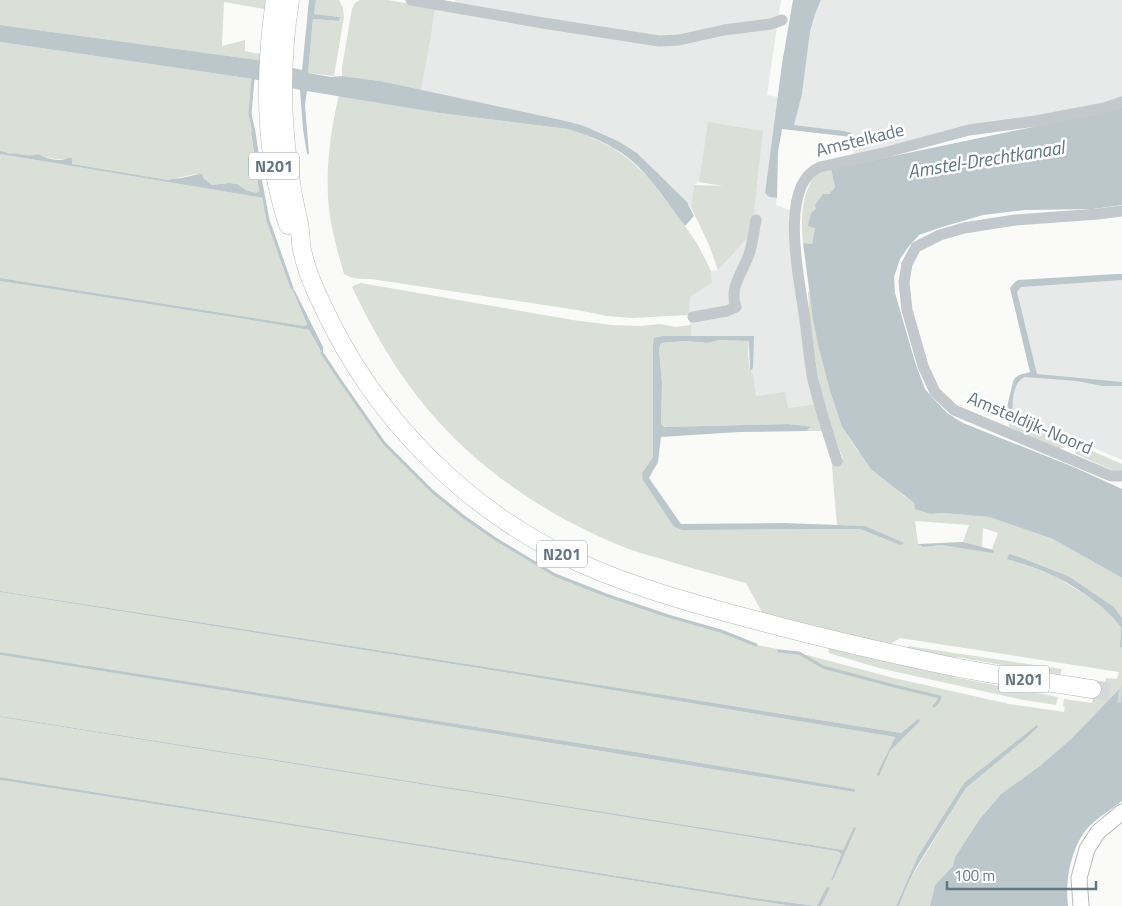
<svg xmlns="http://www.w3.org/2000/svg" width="1122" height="906" font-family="'Titillium Web',sans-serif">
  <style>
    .built { fill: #e8e9e9 }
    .green { fill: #dadfd7; fill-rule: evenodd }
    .water { fill: #bbc7cb }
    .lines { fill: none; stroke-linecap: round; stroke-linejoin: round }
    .stream { stroke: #bbc7cb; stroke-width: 3 }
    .primary-tunnel { stroke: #d5d9db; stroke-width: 18; stroke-dasharray: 18 9; stroke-linecap: butt }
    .secondary-casing { stroke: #b3babf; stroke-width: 17 }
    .primary-casing { stroke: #b5babe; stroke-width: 19 }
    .street { stroke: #c3c8cc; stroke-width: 11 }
    .secondary { stroke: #fff; stroke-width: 15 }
    .primary { stroke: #fff; stroke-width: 18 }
    .labels { text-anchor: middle; stroke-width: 5; stroke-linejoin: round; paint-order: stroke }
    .shield { fill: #fff; stroke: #939fa8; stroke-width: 1 }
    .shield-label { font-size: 16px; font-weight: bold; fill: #657683 }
    .street-label { font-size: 18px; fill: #657683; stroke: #fff }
    .water-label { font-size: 19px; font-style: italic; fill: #60757c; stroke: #fff }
  </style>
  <rect width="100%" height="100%" fill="#fafaf8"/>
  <path class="built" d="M455,0H781L767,95L778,97L765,193L769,197L777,198L776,205L792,211L816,404L788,408L756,397L753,374L750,371L754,336H691L689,315L690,297L712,283L711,271L718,270L729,186L699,182L694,185L691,207L670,185L637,153L618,141L594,130L570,122L421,91L431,36L435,8L453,11Z
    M821,0H1122V99L924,137L854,155L850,133L844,131L793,125L802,94L810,32L815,14Z
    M1122,278V460L1009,411L1017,379L1032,372L1013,289L1020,282Z"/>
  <path class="green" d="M0,0H271L270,10L224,2L222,46L245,40V51L265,55L264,62L257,60L0,25Z
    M316,0H339L343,8L344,17L334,76L308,73L313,19L339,21L340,17L314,14Z
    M360,0H387L435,8L431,36L421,91L380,81L342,76V67L352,9L355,3Z
    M0,42L253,79L250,114L254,132H251L259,191L256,193L246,190L237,184L229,183L212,185L196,174L168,180L72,164L65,159C56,160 46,158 38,154L33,156H24L0,151Z
    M339,95L440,113L568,129L580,132L613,148L630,160L649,178L685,226L698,245L711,271L712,283L690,297L689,315L632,318L607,316L577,310L371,279C362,279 352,279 344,274C338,253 332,232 329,210C325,171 330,133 339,95Z
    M708,122L763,131L754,210L750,235L718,270L709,245L691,207L694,185L723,186L699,182Z
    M0,154L264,198L268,221L291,286L307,324L305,326L0,278Z
    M831,169L835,187L816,209L815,228L812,244L803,243C800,216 802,192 818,170Z
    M0,281L245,319L309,330L323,355L384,443L433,492L464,517L494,538L555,575L606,595L668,616L721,631L756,645L799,653L894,678L1009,704L1064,712L1065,707L1063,706L1064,699L1092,703L1096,685L1104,686L1106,678L1117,679L1119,672L900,638L889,645L763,614L746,583C718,575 690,568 662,559C651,556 640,553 629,549C554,520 483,474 430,412C398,375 373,331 352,287L355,285L361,283L573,320L611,325L641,326L660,324L675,327L691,325V336H662L655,338L653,345V457L642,473L674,527L682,530L860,529L900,545L865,526L837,525L831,455L843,459L832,430L822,400L811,333L808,293L809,291L819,349L830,391L842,427L857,450L904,496L914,503L916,509L930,514L944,513L989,517L1053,539L1122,578V618L1114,607L1070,577L1007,559L1051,574L1092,599L1111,615L1121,627L1120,647L1122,648V686L1071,739L1041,765L1001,794L979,820L955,857L953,866L935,885L930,906H899L907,886L918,866L966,788L1024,740L964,783L918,856L896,906H821L830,888L818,906L755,898L0,777V717L657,822L836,851L841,855L832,878L833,880L855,828H854L843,850L0,716V655L397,718L853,792L854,789L642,753L0,652V592L503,672L895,737L887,753L878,775L890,751L918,719L901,733L677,697L0,591ZM915,521L969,525L963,542L982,547L983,528L998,533L992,549L994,550L942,545L923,547L918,544Z
    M719,340L749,341L748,355L750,371L753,374L756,396L785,392L788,408L816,404L824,431H806L810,428L788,424L666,427L661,424L662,384L659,349L661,343L686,341L708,343Z
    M1008,415L1068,440L1065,447L1059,449L1009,427Z
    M1078,445L1122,464V471H1114L1076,454L1075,451Z
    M908,646L1062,669L1060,675L957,657L956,660L907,651Z
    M830,647L953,675V677L1058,697L1056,705L1024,700L919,677L879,668L829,653L828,649Z
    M0,780L289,825L791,906H0Z"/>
  <path class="water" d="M309,0H316L314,14L340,17L339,21L313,19L308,73L331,77L342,76L380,81L570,122L584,126L618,141L637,153L687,202L694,216L685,226C668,204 652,178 631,160C613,145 589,135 568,129L440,113L307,91L305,105L309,154H307L303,129L300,90L253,79L0,42V25L257,60L302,70Z
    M793,0H821L815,14L810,32L802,94L794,125L844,131L851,133L852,135L851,137L782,129L778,152L777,198L769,197L765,193L782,64Z
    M1122,106V205L1093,209L1025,210L983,215L939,228L919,235L909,246L900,259L894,277L895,293L915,362L925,389L932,397L947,413L963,423L1076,468L1122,489V578L1053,539L989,517L944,513L930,514L915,509L914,503L871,469L842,427L830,391L819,349L813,319L803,243L812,244L815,228L808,226L811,213L816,209L815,205L823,194H829L835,187L831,169L1033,127Z
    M251,131L254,132L264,198L0,154V151C3,151 5,152 8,153C11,154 14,153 17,154C25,155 30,157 38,154C44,157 52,160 59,160C64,160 67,158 72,158V164L168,180C173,178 176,179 181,178C188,177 195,174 202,174L203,178L212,185L229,183L237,184L246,190L256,193L259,191Z
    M1116,274H1122V280L1021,287L1017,292L1037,374L1122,382V386H1102L1077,381L1025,377C1012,382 1012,404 1013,416L1008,415L1007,407L1013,382L1015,378L1019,375L1030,372L1010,288L1014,283L1018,280Z
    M0,278L305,326L307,324L291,286L296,293L323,347V355L309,330L245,319L0,281Z
    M662,336H754L753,368L750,371L749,341L719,340L708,343L686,341L661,343L659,349L662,384L661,424L665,427L788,424L811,427L806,431L739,432L661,437L658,462L649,478L681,524L783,523L865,526L904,543L900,545L860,529L682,530L674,527L643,480L642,473L653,457V345L654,338Z
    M963,542L994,550L993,553L942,545L923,547L918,544Z
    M1009,554L1019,557L1070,577L1114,607L1122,618V648L1120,647L1121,627C1104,605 1076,587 1052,575C1038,568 1022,564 1007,559Z
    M0,591L677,697L901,733L918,719L920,721L890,751L879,776L877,775L878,772L895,737L503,672L0,592Z
    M0,652L642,753L855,789L854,792L397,718L0,655Z
    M1122,686V801C1109,811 1093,820 1083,834C1070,854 1065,882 1068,906H930L935,885L953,866L955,857L979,820L1001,794L1041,765L1071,739Z
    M0,716L843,850L854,827L856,828L833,880L831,879L832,878L841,855L840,853L836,851L657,822L0,717Z
    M1037,725L1038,727L1024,740L966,788L917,866L907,886L899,906H896L918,856L964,783Z
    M0,777L755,898L817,906L827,887L830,888L821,906H791L289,825L0,780Z"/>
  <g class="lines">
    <path class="stream" d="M253,79L250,114L254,132L257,153
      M258,167L268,220L292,288
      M322,353L340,380L384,443L433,492L464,517L494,538L555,575L606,595L668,616L721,631L756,645
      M779,651L799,653L823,667L894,686L940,697L938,702L934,706"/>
    <path class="primary-tunnel" d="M1092,689L1122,694"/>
    <g class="secondary-casing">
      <path id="secondary" d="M1081,906L1079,878L1087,849L1098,832L1122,812"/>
    </g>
    <g class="primary-casing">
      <path id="primary" d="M275,0C264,75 264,153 288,225
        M290,0C278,75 282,150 299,224C301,234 300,244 303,254C308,277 322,305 333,327C390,437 486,526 601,572C656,594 713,609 770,624C831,640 892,654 954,667C1000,676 1046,682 1092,689"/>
    </g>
    <path class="street" d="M411,0L543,23L659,41L679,40L724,30L771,24L782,20
      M1122,211L1098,214L1015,220L964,228L940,235L916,247L907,264L904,282L907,310L923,366L935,392L954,410L1111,476H1122
      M693,317L727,311L736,307C728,286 745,270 750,251C753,241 754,230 756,220
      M837,461C828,434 820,408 813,380C809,358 807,335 804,313C799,278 778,184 820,167L887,152L969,130L1036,121L1104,108L1122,102"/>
    <use href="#secondary" class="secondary"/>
    <use href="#primary" class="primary"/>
  </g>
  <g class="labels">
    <g class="shield">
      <rect x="249" y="152.5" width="50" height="27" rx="4"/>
      <rect x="537" y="540.5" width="50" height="27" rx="4"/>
      <rect x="999" y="665.5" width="50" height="27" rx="4"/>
    </g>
    <g class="shield-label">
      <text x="274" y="172">N201</text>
      <text x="562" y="560">N201</text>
      <text x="1024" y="685">N201</text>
    </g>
    <g class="street-label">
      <text transform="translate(860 140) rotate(-14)" y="6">Amstelkade</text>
      <text transform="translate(1030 423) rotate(23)" y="6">Amsteldijk-Noord</text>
    </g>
    <g class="water-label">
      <text transform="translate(986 159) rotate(-9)" y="7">Amstel-Drechtkanaal</text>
    </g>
  </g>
  <path d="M947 881v8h149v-8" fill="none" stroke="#657683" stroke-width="2.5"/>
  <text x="954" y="881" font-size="15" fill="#657683" stroke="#ffffff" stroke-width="4" paint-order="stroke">100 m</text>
</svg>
